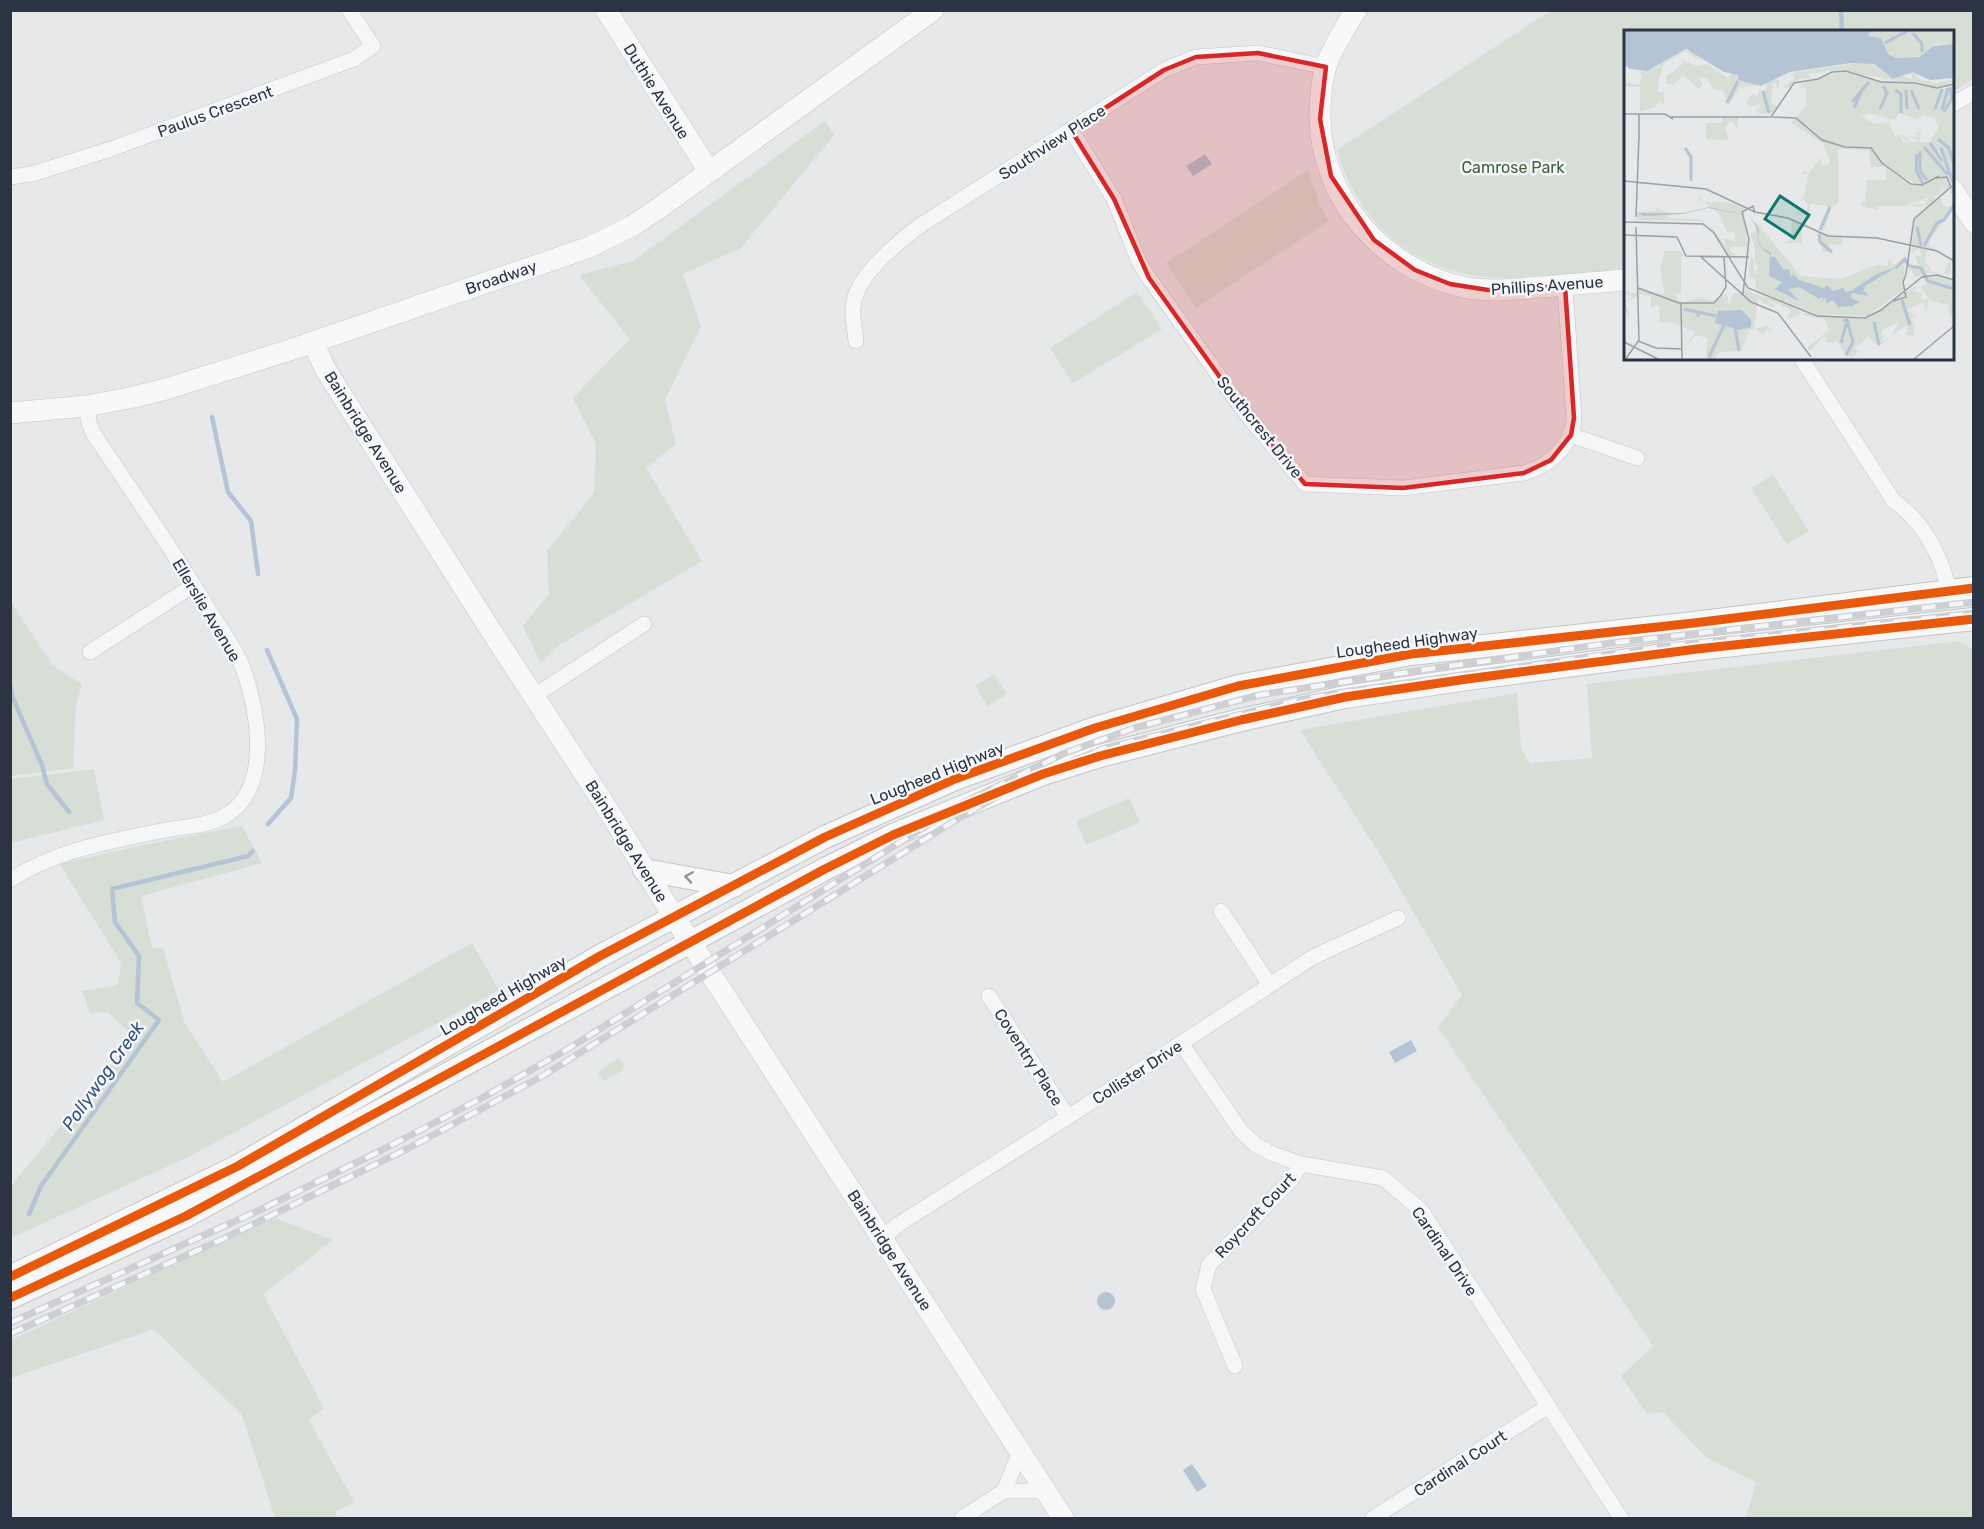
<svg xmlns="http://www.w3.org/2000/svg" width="1984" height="1529" font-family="Rubik,sans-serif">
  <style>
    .green { fill: #d6ded6 }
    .water { fill: #b4c4d5 }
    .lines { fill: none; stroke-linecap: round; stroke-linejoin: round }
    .stream { stroke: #b4c4d5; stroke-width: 4.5 }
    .street-casing { stroke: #c4c6c8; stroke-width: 16 }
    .secondary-casing { stroke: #c4c6c8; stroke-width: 22 }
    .primary-casing { stroke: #c2c5c8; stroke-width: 24 }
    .street { stroke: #f5f6f7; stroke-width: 15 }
    .secondary { stroke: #f8f8f8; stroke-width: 21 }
    .primary { stroke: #f8f8f8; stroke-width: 22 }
    .rail-casing { stroke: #cecfd2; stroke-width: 7 }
    .rail { stroke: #f4f6f9; stroke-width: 4.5; stroke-dasharray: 14; stroke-linecap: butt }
    .cycleway-casing { stroke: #f4f6f9; stroke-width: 13 }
    .cycleway { stroke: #e8590c; stroke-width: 9 }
    .oneway { stroke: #92969e }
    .marked { fill: #d62828; fill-opacity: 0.2; stroke: #d62828; stroke-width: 4.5; stroke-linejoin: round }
    .labels { text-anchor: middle; stroke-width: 5; stroke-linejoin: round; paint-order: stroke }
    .street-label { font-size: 16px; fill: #2b3445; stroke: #f4f6f9 }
    .park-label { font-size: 16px; fill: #3f6138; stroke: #f4f6f9 }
    .water-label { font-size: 18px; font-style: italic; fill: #34527a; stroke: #f4f6f9 }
    .inset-river { fill: none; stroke: #b4c4d5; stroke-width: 3 }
    .inset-road { fill: none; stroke: #9ba0a8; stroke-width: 1.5 }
    .view { fill: #0f766e; fill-opacity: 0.15; stroke: #0f766e; stroke-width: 3 }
    .inset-edge { fill: none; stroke: #2b3445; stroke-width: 3 }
  </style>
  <rect width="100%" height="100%" fill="#e6e8ea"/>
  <path class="green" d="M1550,11H1973V79L1953,92L1952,32H1626L1625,270C1604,273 1583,273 1561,275C1540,276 1519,279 1497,278C1418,274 1359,227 1337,150Z
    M825,121L834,135L741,248L683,274L701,326L665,400L676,444L646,468L702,561L558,646L541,663L523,626L549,594L547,551L594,493L596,444L573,398L630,339L579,275L633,261Z
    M1308,170L1320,205L1329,221L1196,308L1166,263Z
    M1137,292L1162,329L1073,383L1050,348Z
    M1773,475L1809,531L1787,544L1751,488Z
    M11,602L53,666L82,684L76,706L73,768L11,776Z
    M1959,641L1974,650L1973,1518H1746L1756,1482L1707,1458L1663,1412L1647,1414L1621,1376L1653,1346L1438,1027L1462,995L1381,856L1300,730L1517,693L1521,749L1530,763L1592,758L1587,684Z
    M994,674L1007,694L988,706L975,686Z
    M94,769L104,820L11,843V779Z
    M1129,798L1140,822L1086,845L1076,821Z
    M242,826L262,863L141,896L152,948H163L185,1024L223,1082L472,943L499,990L188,1157L11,1238V1186L134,1037L108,1012L90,1013L82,991L118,985L121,963L60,864L139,846Z
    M619,1058L624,1065L623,1070L604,1081L598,1072Z
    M275,1218L333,1240L263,1294L324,1408L309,1420L354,1502L335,1512L338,1518H275L242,1415L154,1329L11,1378V1340Z"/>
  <path class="water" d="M1205,154L1212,164L1193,176L1186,166Z
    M1411,1040L1417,1051L1395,1063L1389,1052Z
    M1097 1301a9 9 0 1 1 18 0a9 9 0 1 1-18 0Z
    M1192,1464L1207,1486L1197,1492L1183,1470Z"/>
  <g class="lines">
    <path class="stream" d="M1841,10L1842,32
      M212,417L228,492L251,521L258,574
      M267,650L297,719L295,771L291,798L268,824
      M10,684L12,696L42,765L47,784L69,812
      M29,1214L41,1186L159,1020L137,1003L139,956L115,922L112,889L248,856L253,851"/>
    <g class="street-casing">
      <path id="street" d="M1952,105L1974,92
        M1071,130L1114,199L1139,262L1149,278L1247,415L1305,484L1403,488L1524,473C1550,465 1572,447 1574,418L1565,286
        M10,177L32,174L111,149L354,59L373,46L349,10
        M856,341C855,330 852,319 853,308C854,277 898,242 921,225L1164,70L1196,57L1258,53L1326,67
        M1801,358L1893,500C1900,506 1908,512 1914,519C1931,538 1945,566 1948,591
        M1571,435L1637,458
        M90,652L194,585
        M534,696L644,624
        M10,880C59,849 109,842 165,830C183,827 206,826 223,817C274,791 258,706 241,663C232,643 217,624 206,605C170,546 131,490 93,433L89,423L87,406
        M1221,911L1270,985
        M989,996L1068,1117
        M1181,1043L1241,1131L1256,1145L1273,1154L1301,1164L1383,1178L1421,1210L1621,1518
        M883,1238L899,1224L1068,1117L1313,957L1398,918
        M1235,1366L1203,1289L1209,1265L1291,1180L1301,1164
        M1004,1491H1046
        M962,1518L1004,1491L1020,1451
        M1373,1518L1547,1407"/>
    </g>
    <g class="secondary-casing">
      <path id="secondary" d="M606,10L709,171
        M1356,10C1345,28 1333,46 1326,66C1321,80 1321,96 1320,111C1318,198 1384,271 1467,288C1491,292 1516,289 1540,287C1568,285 1597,282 1626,280
        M1952,189L1974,222
        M313,343L327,372L488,626L610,813L674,917L1063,1518
        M10,413L87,406L134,397L166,389L287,351L590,247L632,226L655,211L933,10"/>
    </g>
    <g class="primary-casing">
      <path id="primary" d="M644,870L734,886
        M10,1277L238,1166L600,956L825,837L955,779L1095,728L1238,686L1411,654L1694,623L1974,588
        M10,1298L186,1216L823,870L893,835L1043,774L1100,756L1241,720L1345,697L1467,679L1697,649L1974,619"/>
    </g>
    <use href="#street" class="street"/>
    <use href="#secondary" class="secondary"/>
    <use href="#primary" class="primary"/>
    <g class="rail-casing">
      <path id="rail" d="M10,1323L262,1209L382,1150L482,1098L566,1050L963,803L1065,753L1134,728L1259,695L1422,670L1611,643L1974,602
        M10,1334L223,1239L409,1148L544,1075L964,815L1027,780L1102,749L1289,702L1343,692L1658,647L1974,613"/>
    </g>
    <use href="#rail" class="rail"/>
    <g class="cycleway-casing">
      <path id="cycleway" d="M10,1277L238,1166L600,956L825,837L955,779L1095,728L1238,686L1411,654L1694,623L1974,588
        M10,1298L186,1216L823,870L893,835L1043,774L1100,756L1241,720L1345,697L1467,679L1697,649L1974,619"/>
    </g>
    <use href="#cycleway" class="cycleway"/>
  </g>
  <defs><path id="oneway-chevron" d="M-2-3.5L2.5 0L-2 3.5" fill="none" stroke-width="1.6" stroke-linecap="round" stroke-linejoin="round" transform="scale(1.5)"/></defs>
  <use class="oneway" href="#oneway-chevron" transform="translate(689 877) rotate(-171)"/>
  <path class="marked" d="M1258,53L1326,67L1320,119L1331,176L1374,240L1415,270L1450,284L1488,290L1565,286L1574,418L1571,435L1551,460L1524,473L1403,488L1305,484L1247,415L1149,278L1114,199L1071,130L1164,70L1196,57Z"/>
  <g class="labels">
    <g class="street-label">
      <text transform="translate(657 91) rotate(58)" y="6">Duthie Avenue</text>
      <text transform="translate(215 111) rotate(-20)" y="6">Paulus Crescent</text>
      <text transform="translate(1052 142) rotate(-33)" y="6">Southview Place</text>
      <text transform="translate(501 277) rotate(-19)" y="6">Broadway</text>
      <text transform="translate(1547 285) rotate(-4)" y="6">Phillips Avenue</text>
      <text transform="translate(1260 427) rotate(51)" y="6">Southcrest Drive</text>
      <text transform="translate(366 432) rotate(58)" y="6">Bainbridge Avenue</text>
      <text transform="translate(207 610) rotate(59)" y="6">Ellerslie Avenue</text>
      <text transform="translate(1407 642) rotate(-8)" y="6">Lougheed Highway</text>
      <text transform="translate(937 773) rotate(-22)" y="6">Lougheed Highway</text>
      <text transform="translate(627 841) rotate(58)" y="6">Bainbridge Avenue</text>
      <text transform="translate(503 995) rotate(-30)" y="6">Lougheed Highway</text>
      <text transform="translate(1029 1057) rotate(57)" y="6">Coventry Place</text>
      <text transform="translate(1137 1072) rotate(-33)" y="6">Collister Drive</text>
      <text transform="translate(1255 1215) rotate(-47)" y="6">Roycroft Court</text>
      <text transform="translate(890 1250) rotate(57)" y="6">Bainbridge Avenue</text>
      <text transform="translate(1445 1251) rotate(56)" y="6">Cardinal Drive</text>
      <text transform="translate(1460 1463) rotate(-33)" y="6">Cardinal Court</text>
    </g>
    <g class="park-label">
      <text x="1513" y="173">Camrose Park</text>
    </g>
    <g class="water-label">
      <text transform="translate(103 1076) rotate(-55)" y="6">Pollywog Creek</text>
    </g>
  </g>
  <g transform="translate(1624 30)">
    <rect width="330" height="330" fill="#e6e8ea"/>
    <path d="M248,0H330V14H310L296,26L272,28L264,24L257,8L244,6ZM59,21L68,22L79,32L61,21L39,34L34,54V62H40V74L35,71L32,77L16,82V57H0V51L15,55L18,46L14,42L26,40ZM55,29L73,36L82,34L104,48L108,43L155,50V59L151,53L147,55L151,57L148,58L147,73L153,77L151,83L131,85L136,82L131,79L137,78L136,74L126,77L122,72L129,64L133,67L136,59L139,66L144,54L116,57L105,75L99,61L90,59L82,48H73L79,53L75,59L59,45L49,55L43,54L42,47L60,33ZM244,32L269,49L277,45L288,49V44L282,45L287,42L297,50L312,53L330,49V53L313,58L292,52L257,51L219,39L184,44L188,48L175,49L164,58L159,57L170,50L169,45L163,46L173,42ZM219,41L317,59L329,56L330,166L326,163L328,152L323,145L295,155L261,137H247L245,120L214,119L215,173L208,176L199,203L196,196L204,176L186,174V186L168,182L182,181L184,177L180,169L175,172L181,164L184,144H179L180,140L185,143L198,127L197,134L203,136L206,131L199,113L167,93L182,76V57L176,59L177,54ZM243,83L271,90L275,83L293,89L300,85L310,88L315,98L306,112H296L297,101L291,100L296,101L291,103L295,107L285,106L295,111L279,112L275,105L280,108L281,107L280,111L285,110L282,106H279L283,105H274L272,109L265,92L250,94L238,87L233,89ZM98,88H114V98L107,91L101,97L105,110L82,109V93H98ZM262,138L291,156L318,146L325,148L327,157L321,162L318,156L315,165L321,163L316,166L312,165L310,169L314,168L299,179L303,174L296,177L284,175L301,174L305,167L280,176H252L255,180L236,176L240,171L241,175L243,150H262ZM74,165H76L78,172H101L110,174L119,178L124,217H107L105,220L112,225L105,226L84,195L76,191L13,190V182L33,181L31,177L44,183L45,188L75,189L88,197L102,217L100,208L111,211V203L103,202L95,184L82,173L109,174L70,172H77ZM316,168L320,176H327L330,172V178L306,209L305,216L309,218L311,212V220L288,215L290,189ZM168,189L178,194V213H159L167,209ZM131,191L177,246L217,249L253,235L264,236V230L271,227L267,230L269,236L281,227L280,259L243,286L193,284L132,261L131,250L125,246L126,228H130V248L131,243L140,246L131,242L135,235H131V218L126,203H131ZM194,202L219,208L218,215L205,214L207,222H199ZM288,217L303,220L301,230L308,242L319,244L327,230V243L325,245L307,243L300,234L305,243L291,247L287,240L284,244L287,236L294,235L291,225L297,226L295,219L287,223ZM41,221H57L61,226H57V263L51,264L58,274L74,267L88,271L103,263L105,275L109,264L124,260L130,264L152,270L178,282L162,291L167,280L143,269L151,277L148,278L134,269L130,299L144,296L147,302V303L144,299L138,304L131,299L130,306V300H125L117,321L96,322L89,330H82L83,308L72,305L60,318L71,302L47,292L36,293L35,276L27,277V266L16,264L1,273L6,286L2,285L0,273L9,266L0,264V261L11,264L15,259L41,265L36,238ZM308,245L330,251V290L329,285L325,288V275L304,270L303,282L299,272L283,280L286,283L290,279L287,284L292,285L286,288L291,296L289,307L280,304L284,302L283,295L268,305L275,291L258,301L257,307L262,304L257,312L268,306L255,316L244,307L231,318L234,322L228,327L222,326L214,312L203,313L200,306L186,321L183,318L205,300L200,289L178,285L180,283L241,289L292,256L291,262L299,263L296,270L305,269L297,257L303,253L299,249Z" fill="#d6ded6" fill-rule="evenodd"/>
    <path d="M0,0H247L244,6L257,8L264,24L272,28L295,27L309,16L330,14V48L306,50L288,42L269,49L250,34L227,33L166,42L137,56L114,50V45L100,42L62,19L23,41L6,39L0,34ZM85,177L125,186L134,197L135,201L134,210L139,219L143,220L147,223V227H151L159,239L166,240V247L169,244L175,250L200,258L203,255L208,261L219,258L222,262L227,261L251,245L274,236L241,256L239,262H242L244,266L228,263L227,268L236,272L228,276L214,277L209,270L202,273V267L197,273L199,267L195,269L175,257L164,259L175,271L151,259L158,252L145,246L146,224L139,220L134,212L133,198L125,186L84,178L59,184L20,186L13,183H60ZM118,280L127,290V297L116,300L91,293L94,281Z" fill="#b4c4d5"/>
    <path class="inset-river" d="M289,3L298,14V22M261,13L285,0M271,60L277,64V83M282,60L283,79M287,60L295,79M139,61L145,83M228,72L245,52M103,73L114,51M230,78L239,58M256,79L263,63L259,56M311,79L318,59M318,80L324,58M320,82L328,68L326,57M314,109L325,118L330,135M306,113L318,131M300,117L324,145M61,118L67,127V151M317,118L330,155M296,121V141L303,150M293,124L292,140L299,154M293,197L297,216M196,200L206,177M195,204L196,212L208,222M300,216L313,193L320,190L330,175M272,238L281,229L285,236L297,238L304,251L330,259M278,270L286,295M60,279L74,282V287M74,282L92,286M219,291L223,290L229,312L222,325M250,292L255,315M111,297L115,321M217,313L222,294M85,327L100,295"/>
    <path class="inset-road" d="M0,84H41L49,89M47,87H111M107,87H147L170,53L194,49L208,42L222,41L257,52L291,53L313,58L330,54M148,87L172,88L198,110L221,117L248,118M15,109V84M247,118L258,133L287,154L298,155L315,146M0,151L82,159L131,182L164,188L204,206L253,208L313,221L330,231M12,187L15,105M0,192L79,194L90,203L124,258L193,286L241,288L257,280L298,247L313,245L330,250M0,205L53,207L62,226L125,227M77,227L127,272L154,283L187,327M282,244L290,189L327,157L323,147L312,148M14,258L55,273H90L98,264M119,264L125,209L118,182L129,176L131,183M97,265L102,257L100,227M270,271L282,267L279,252L282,244M57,273L58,330M14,311L32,318L58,319M0,312L36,330M1,330L15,310L12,197M289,330L330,296"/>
    <path class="view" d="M156,166L185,185L170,208L141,189Z"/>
    <rect width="330" height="330" class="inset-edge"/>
  </g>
  <rect width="1984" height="1529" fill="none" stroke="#2b3445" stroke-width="24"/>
</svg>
